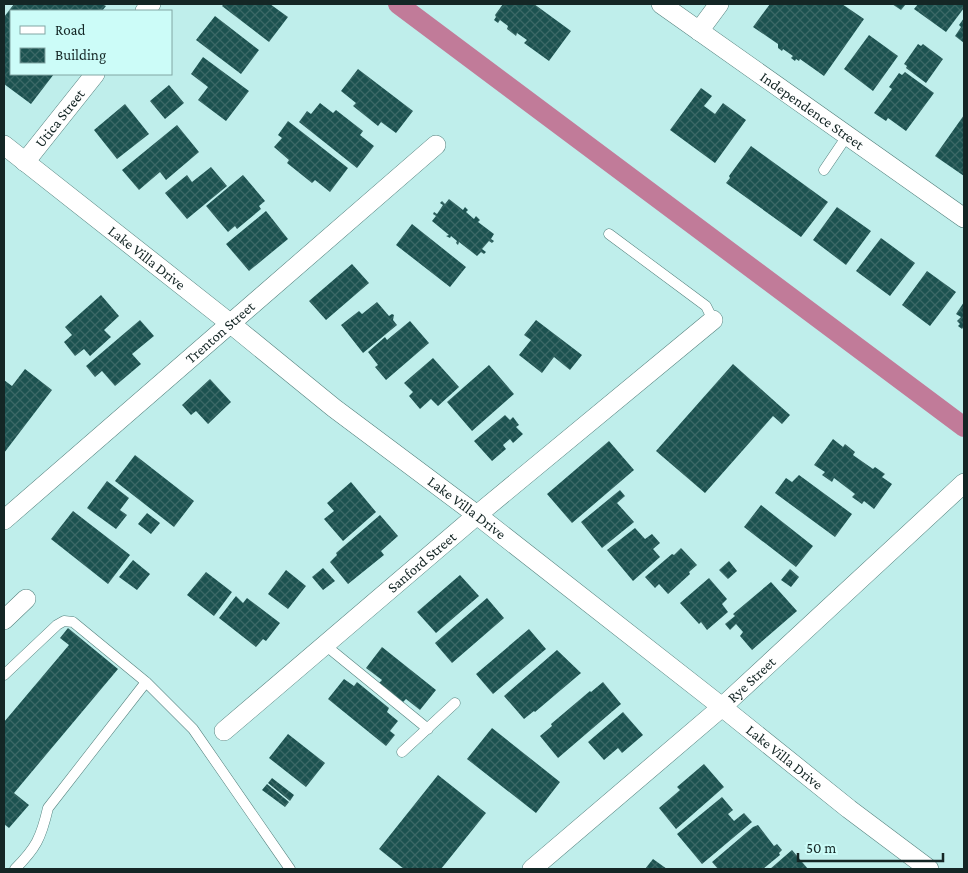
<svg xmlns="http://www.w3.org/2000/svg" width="968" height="873" font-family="'Crimson Pro',serif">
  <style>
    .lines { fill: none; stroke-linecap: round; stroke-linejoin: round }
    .canal { stroke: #c17b99; stroke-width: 20 }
    .building { fill: url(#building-cross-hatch) }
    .service-casing { stroke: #54807d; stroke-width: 11 }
    .minor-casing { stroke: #54807d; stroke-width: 20 }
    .service { stroke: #fff; stroke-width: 10 }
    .minor { stroke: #fff; stroke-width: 19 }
    .labels { text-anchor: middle; stroke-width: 5; stroke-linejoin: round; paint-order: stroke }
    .street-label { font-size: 15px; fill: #142625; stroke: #ccfcf8 }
  </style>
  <defs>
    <pattern id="building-cross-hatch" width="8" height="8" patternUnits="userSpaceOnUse" patternTransform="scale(1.25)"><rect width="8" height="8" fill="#1c5250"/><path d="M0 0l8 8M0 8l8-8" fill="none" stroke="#3b6866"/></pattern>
  </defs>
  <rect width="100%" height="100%" fill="#bfeeeb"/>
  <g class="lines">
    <path class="canal" d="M398,4L964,427"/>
  </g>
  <path class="building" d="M14,4H102L106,6L102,11H11V74H54L31,104L4,84V17Z
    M224,4H270L288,17L269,42L222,6Z
    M503,4H534L571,31L549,61L524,43L527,40L517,33L516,36L507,29L508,26L500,20L498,23L494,20L496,17L495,15Z
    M770,4H842L864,19L824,76L800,59L799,61L796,59L795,61L791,58L793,56L783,49L782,51L778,48V44L753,27Z
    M892,4H906L901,10Z
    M918,4H964V8L946,32L914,9Z
    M215,16L259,50L241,74L196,40Z
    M964,18V43L955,36L961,27L959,25Z
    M869,35L898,56L873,91L844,69Z
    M918,44L921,46L923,44L943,59L926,83L906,68L907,66L904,64Z
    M203,57L249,91L226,121L198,100L208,87L191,74Z
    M358,69L413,111L396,133L381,122L378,126L353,106L356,103L341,91Z
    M905,72L934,93L906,131L888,118L886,121L874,113L892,89L889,87L899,73L902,75Z
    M169,85L184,103L165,119L150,101Z
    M701,88L712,96L704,106L715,114L723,103L746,120L715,163L670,130Z
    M320,103L333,113L336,110L363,131L360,135L374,146L357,168L299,122L307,111L311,114Z
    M125,104L149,134L117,159L94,130Z
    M964,115V176L935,156Z
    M288,121L348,168L330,192L315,180L312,183L287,163L289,160L274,147L282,138L278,135Z
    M177,125L199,152L166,180L160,172L139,190L122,170Z
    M751,146L828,202L801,237L726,183L730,178L729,176Z
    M211,167L227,186L187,219L165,193L187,175L192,182Z
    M243,175L265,201L259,206L261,209L237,229L235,226L228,232L206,206Z
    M449,199L463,210L465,207L468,210L466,212L474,219L476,216L480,220L478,222L494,234L491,239L494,241L492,243L489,241L482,249L486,252L484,254L481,252L477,256L459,242L458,245L456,243L457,241L451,236L450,238L446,236L449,235L432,221L436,216L433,214L434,212L437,214L443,205L440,203L442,201L445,204Z
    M837,207L871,231L846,265L813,240Z
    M266,211L288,239L249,271L226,244Z
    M412,224L466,267L450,287L396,245Z
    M881,238L915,263L890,296L856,271Z
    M352,264L369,283L326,320L309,301Z
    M927,271L956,292L930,326L902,305Z
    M101,295L119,316L104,330L111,337L90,356L84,349L75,356L64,342L72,335L65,327Z
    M377,302L389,316L392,314L394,315L393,320L397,325L363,353L341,325L359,311L362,314Z
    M964,302V326L962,329L958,326L960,324L957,321L961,317L956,314Z
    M140,320L154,336L132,354L141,364L115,386L102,371L95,377L86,366Z
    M536,320L582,355L570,370L554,357L542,373L519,355L531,340L524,335Z
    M410,321L429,343L386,380L375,367L378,365L368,352L385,337L387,340Z
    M433,358L459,387L438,406L431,399L420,409L409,396L413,392L404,383Z
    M733,364L790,415L782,424L773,416L705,493L656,451Z
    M489,365L514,394L472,431L447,402Z
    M25,369L52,390L4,453V380L12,386Z
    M210,379L231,402L208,424L196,411L191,415L182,405Z
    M505,415L510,420L513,417L519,425L516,427L523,434L513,443L510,439L503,445L506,449L492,461L474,441Z
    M833,439L843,447L845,444L855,452L853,455L873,469L875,467L885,474L882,477L892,484L874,509L864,501L862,504L852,497L855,494L834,478L832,482L822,475L825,472L814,465Z
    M609,441L634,470L572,523L547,494Z
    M135,455L194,501L174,527L115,481Z
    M799,475L852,514L835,537L775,493L786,478L792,482Z
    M107,481L129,498L120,510L127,515L116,529L87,508Z
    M351,482L376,512L343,541L324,519L334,511L327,503Z
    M620,490L625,496L617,503L634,522L602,548L581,522Z
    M761,505L813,546L796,567L744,527Z
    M73,511L130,555L108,584L51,539Z
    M147,513L160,523L151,534L138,524Z
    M380,515L398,536L381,551L384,555L348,584L330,562L337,555L336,553Z
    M635,528L645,539L652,534L660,543L653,549L660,557L633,581L607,550Z
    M681,548L697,565L689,572L690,574L668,594L659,584L655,588L645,577L672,554L674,555Z
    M133,560L150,574L137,590L119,577Z
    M729,561L737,571L728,579L719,570Z
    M323,568L335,581L323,590L312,577Z
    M790,569L799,577L791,587L781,580Z
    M286,570L306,586L288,609L268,594Z
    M206,572L232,592L214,616L187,595Z
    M460,575L479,596L436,633L417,612Z
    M709,578L727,599L722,604L728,612L707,630L701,622L699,624L680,603Z
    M771,582L797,611L752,650L740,636L743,632L736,624L730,630L725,624L735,616L733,614Z
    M236,596L243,603L247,598L280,623L266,641L263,639L256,647L219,618Z
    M487,598L504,618L452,663L435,643Z
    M68,628L118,669L14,793L29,805L9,828L4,824V722L69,645L60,638Z
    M529,629L546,649L493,694L476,674Z
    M382,647L436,690L420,710L406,699L403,702L379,683L382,680L366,668Z
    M557,650L581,673L535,712L534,711L524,719L504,696Z
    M344,679L354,686L357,682L389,708L387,712L398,721L390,731L395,735L386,746L328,699Z
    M603,682L621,704L558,758L540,736L552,726L551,724L590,691L591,692Z
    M623,712L643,735L622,753L618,748L604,760L588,742Z
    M492,728L560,782L536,813L467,759Z
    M288,734L325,763L306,787L269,758Z
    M704,764L724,787L676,829L659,808L680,790L677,787Z
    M438,775L486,813L441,869H404L379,849Z
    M272,778L294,795L290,801L268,783Z
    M267,784L289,802L285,807L262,790Z
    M722,797L733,810L728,814L734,821L744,813L752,822L702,864L677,834Z
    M758,825L774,846L777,844L782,850L779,853L780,855L763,869H718L712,862L753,827Z
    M792,850L808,869H770Z
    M653,859L667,869H645Z"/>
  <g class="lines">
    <g class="service-casing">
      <path id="service" d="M824,170L847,136
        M609,234L706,306L713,320
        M325,645L428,729
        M4,675L57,625L64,621L73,622L146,682
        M402,752L455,703
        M15,869C36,848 41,838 48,808L146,682L193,729L290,869"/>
    </g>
    <g class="minor-casing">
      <g id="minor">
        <path id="s1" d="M661,4L964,218"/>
        <path d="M145,11L151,4"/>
        <path d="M699,31L719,4"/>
        <path id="s2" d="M4,145L231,324L334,408L477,515L722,707L849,809L929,869"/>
        <path id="s3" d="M25,162L95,74"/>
        <path id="s4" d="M4,520L436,145"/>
        <path d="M4,620L26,599"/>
        <path id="s5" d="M224,731L477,515L713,320"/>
        <path id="s6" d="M532,869L722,707L964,483"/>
      </g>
    </g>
    <use href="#service" class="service"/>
    <use href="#minor" class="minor"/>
  </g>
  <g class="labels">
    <g class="street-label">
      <text dy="5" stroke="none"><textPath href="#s1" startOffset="185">Independence Street</textPath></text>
      <text dy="5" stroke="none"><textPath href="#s3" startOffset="56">Utica Street</textPath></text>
      <text dy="5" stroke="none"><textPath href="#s2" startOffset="182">Lake Villa Drive</textPath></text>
      <text dy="5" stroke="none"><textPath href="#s4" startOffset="286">Trenton Street</textPath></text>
      <text dy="5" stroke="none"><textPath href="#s2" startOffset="588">Lake Villa Drive</textPath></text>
      <text dy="5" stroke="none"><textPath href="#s5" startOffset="260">Sanford Street</textPath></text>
      <text dy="5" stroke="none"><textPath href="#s6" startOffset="290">Rye Street</textPath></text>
      <text dy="5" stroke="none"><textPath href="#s2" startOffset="992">Lake Villa Drive</textPath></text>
    </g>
  </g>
  <rect width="968" height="873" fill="none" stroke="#142625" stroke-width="10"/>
  <rect x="10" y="10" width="162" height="65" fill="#ccfcf8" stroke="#82a6a4"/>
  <rect x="20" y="26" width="25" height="8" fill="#ffffff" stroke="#82a6a4"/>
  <text x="55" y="35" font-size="15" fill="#142625">Road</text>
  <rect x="20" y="48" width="25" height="15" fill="url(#building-cross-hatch)" stroke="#82a6a4"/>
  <text x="55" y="60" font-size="15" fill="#142625">Building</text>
  <path d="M798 853v8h145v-8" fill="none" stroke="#142625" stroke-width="2.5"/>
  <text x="806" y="853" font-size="15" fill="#142625" stroke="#ccfcf8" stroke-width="4" paint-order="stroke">50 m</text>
</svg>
